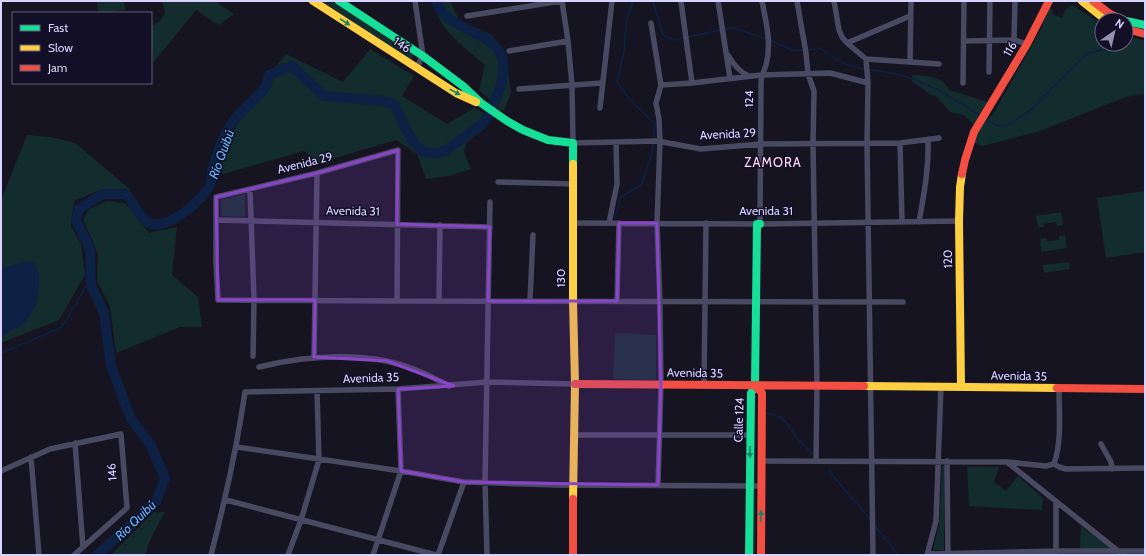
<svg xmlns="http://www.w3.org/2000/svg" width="1146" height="556" font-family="Cabin,sans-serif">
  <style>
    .green { fill: #132c2d }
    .water { fill: #0d2144 }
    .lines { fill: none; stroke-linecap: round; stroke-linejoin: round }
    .stream { stroke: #0d2144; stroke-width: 1.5 }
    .river { stroke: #0d2144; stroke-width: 10 }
    .street { stroke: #4a4962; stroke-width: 5.5 }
    .fast { stroke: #16e098; stroke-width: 8 }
    .slow { stroke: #ffcf43; stroke-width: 8 }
    .jam { stroke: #f24e42; stroke-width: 8 }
    .oneway { fill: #158265 }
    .marked { fill: #8945c9; fill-opacity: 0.2; stroke: #8945c9; stroke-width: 3; stroke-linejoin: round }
    .labels { text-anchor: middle; stroke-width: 3; stroke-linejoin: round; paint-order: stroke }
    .street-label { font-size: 12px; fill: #d9d4ff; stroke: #130f26 }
    .water-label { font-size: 13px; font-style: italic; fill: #62b6ff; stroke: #130f26 }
    .neighbourhood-label { font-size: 13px; letter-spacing: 1px; fill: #ffd6f0; stroke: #130f26 }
  </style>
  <rect width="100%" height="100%" fill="#161421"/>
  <path class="green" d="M97,1H124L125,10L98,13Z
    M162,1H215L234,14L219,25L196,10L153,63L151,26L160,21L165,13Z
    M319,1H334L412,53L414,55L412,59L408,58Z
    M431,1H450L459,20L492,35L506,55L511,93L503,112L479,90L485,65L458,42L443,26Z
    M1072,5L1102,24V44H1126V37L1145,40V94L1126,97L1037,132L982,146L973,142L974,132L993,114L1041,29L1049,8L1052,9V14L1062,18L1065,10Z
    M370,49L414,76L402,96L447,124L474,108L492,118L484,129L466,143L464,152L471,169L449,176L426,179L417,154L396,140L318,163L304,151L223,174L218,168L229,140L241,118L246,102L262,85L266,73L276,67L286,54L343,82Z
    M912,75C926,76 942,75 949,90L988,102L974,125L964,115L950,112L937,97L931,95L912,81Z
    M27,135L51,137L75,143L131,190H100L74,201L71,226L81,244L85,275L59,320L1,343V200Z
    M1145,191V252L1106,258L1097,198Z
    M245,194V217L222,216L221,200Z
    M107,201L125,203L149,233L177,227L172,275L198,297L202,327H180L116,353L110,306L97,281L98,254L83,219L89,209Z
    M1061,212L1063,225L1057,226L1056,222L1044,224V227H1038L1036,216Z
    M1065,235L1067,248L1041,252L1040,239L1046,238L1047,241L1059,240V236Z
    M1069,262L1070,269L1044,273L1043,265Z
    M615,333L656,335V380L613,379Z
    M755,395L756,396L755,555H753L754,396Z
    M942,466H945L944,550H933L939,525Z
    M967,467H999L994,482L1006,491L1018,476L1043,498L1042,510L969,506Z
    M154,512H165L150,540L145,555H111Z
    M1081,526L1109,547L1108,550L1080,549Z"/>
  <path class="water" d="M28,261L34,263L39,274V290L36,305L25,323L1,337V268Z"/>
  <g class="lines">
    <path class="stream" d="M633,1L626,22L624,52L617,82L631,101L655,124L654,139
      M653,1L663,35L674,40L684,38
      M724,29L734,28L767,39
      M687,37L721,30
      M770,40L794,51L804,50
      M807,50L820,48C832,58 850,68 866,69
      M869,70C913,72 945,93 981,116
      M986,119L995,125L1007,126L1036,106L1042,98L1088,53L1108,49
      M615,217L621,197L642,184L652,153L653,143
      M1,353L60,328L66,321L91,277
      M767,413L782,418L788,425L796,437L813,454
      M829,470C841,488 857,502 870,519
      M874,525L898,555"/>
    <path class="river" d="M97,555L156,502L165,478L150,444L131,419L111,366L104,313L91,285L90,249L76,220L79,209L103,194H126C132,201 140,218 148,223C166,232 203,200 210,185C212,181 211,175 212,170C215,159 223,137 229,127C239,111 255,101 266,86C268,83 268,78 269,75L292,66L324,96L384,101L395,105C400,117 411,142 421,150C426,154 438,154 444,151C450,148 482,125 486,120C488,117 489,112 491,109C497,95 506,79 503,62C499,30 448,34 436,1"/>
    <path class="street" d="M415,1L423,56L416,68
      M562,1L568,41L572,85L573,143L657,141L701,149L761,144L900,143L939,138
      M681,1L692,83
      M718,1L730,78
      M762,1C766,22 772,44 766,65C764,71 761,76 761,83L760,224L959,221
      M797,1L806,53L808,74L814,91L813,143L817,385L816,461
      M834,1L839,30L842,37L847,43L866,59L939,64
      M467,16L561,1
      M651,23L661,85L656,103L659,119L660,142L657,223L660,302L661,384L658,485
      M1014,40L1015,1
      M964,41L1014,40L1027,44
      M847,43L910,16
      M509,51L568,41
      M728,55C733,64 739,72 749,76
      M866,59L868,83L867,144L873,555
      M910,62L911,1
      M989,72L990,1
      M963,83L964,1
      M661,85L692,83L761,75L830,73L868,83
      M519,89L602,83
      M600,108L612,1
      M900,143L902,222
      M498,182L574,184
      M250,189L254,300L253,356
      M216,220L490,227
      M919,222C924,194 929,168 928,140
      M573,223L757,224
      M609,223L617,184L616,142
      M397,301L398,150L317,173L216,197V263L218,300L397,301L903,302
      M439,301L440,225
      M530,301L533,235
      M617,301L619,223
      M314,357L317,173
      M259,367C301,357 343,353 386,361C408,365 429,375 449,386
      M704,384L706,223
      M574,435H750
      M75,443L83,547
      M1101,444L1111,462L1112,469
      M237,447L401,471L464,482L556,485L762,486
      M31,457L39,555
      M762,461L1007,462L1046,466L1054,464L1059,467L1066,469L1145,468
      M947,461L948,555
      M1007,462L1123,555
      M1054,464C1062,441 1059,413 1059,389
      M1,471L50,449L121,434L127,508L74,555
      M226,500L436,555
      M1056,553V502
      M928,554L1056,551H1145
      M211,555C225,501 237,447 245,392L398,389L487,382L575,384
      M288,555L301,520L319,460L317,391
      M373,555L401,471L398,389
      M438,555L464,482
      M487,555L485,482L490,202
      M927,555L936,521L941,386"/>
    <path class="fast" d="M339,1L423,56L463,86L481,103L507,121L523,130L548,140L573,143V164
      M1126,21L1145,25
      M749,555L751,393L755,386L757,224H760"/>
    <path class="slow" d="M313,1L456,93L476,102
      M1082,1L1106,20
      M573,164V301L575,384L573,499
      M864,386L1057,388
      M961,386L959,221L960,187L962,174"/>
    <path class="jam" d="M1093,1L1110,14L1123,20
      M1126,29L1145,34
      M962,174L965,160L974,132L1027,44L1049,1
      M575,384L864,386
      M755,386L762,393L761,555
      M1057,388L1145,389
      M573,499V555"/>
  </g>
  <defs><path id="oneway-solid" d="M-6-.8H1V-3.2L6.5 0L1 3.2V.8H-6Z"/></defs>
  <g class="oneway">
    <use href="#oneway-solid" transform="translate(345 22) rotate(33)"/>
    <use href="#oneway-solid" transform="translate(455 92) rotate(28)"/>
    <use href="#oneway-solid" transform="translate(750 452) rotate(91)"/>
    <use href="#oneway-solid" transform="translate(761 516) rotate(-89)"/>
  </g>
  <path class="marked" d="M398,150L397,224L490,227L488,301H617L619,223H657L661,384L658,485L464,482L401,471L398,389L454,386L387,361L314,357L315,300H218L216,197L317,173Z"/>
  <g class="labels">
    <g class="street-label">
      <text transform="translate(402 45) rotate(33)" y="4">146</text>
      <text transform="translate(1010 49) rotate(-59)" y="4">116</text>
      <text transform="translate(749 99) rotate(-90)" y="4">124</text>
      <text transform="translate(728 134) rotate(-3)" y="4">Avenida 29</text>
      <text transform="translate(305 163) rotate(-14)" y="4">Avenida 29</text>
      <text transform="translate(353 211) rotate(1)" y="4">Avenida 31</text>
      <text x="766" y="215">Avenida 31</text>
      <text transform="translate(948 259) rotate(-91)" y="4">120</text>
      <text transform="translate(561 278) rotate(-90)" y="4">130</text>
      <text transform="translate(695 373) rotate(1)" y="4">Avenida 35</text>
      <text transform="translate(1019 376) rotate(1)" y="4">Avenida 35</text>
      <text transform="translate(371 378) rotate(-2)" y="4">Avenida 35</text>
      <text transform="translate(739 420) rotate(-88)" y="4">Calle 124</text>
      <text transform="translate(112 472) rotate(-95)" y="4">146</text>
    </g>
    <g class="water-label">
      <text transform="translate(221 154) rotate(-70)" y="5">Río Quibú</text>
      <text transform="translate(135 520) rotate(-44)" y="5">Río Quibú</text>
    </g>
    <g class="neighbourhood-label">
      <text x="773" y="167">ZAMORA</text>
    </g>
  </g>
  <rect width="1146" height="556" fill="none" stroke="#d9d4ff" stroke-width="4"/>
  <rect x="12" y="12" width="140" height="72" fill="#130f26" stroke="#625e7d"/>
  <rect x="20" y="25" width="20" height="6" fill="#16e098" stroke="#625e7d"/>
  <text x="48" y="32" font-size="12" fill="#d9d4ff">Fast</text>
  <rect x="20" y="45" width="20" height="6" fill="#ffcf43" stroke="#625e7d"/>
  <text x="48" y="52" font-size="12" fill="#d9d4ff">Slow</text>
  <rect x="20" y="65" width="20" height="6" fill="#f24e42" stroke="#625e7d"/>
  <text x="48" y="72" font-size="12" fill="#d9d4ff">Jam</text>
  <g transform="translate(1114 32) rotate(34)"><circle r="19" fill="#130f26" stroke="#625e7d"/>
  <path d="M0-3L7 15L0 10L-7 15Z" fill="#9591b1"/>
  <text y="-6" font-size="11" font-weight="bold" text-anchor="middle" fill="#d9d4ff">N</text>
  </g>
</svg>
